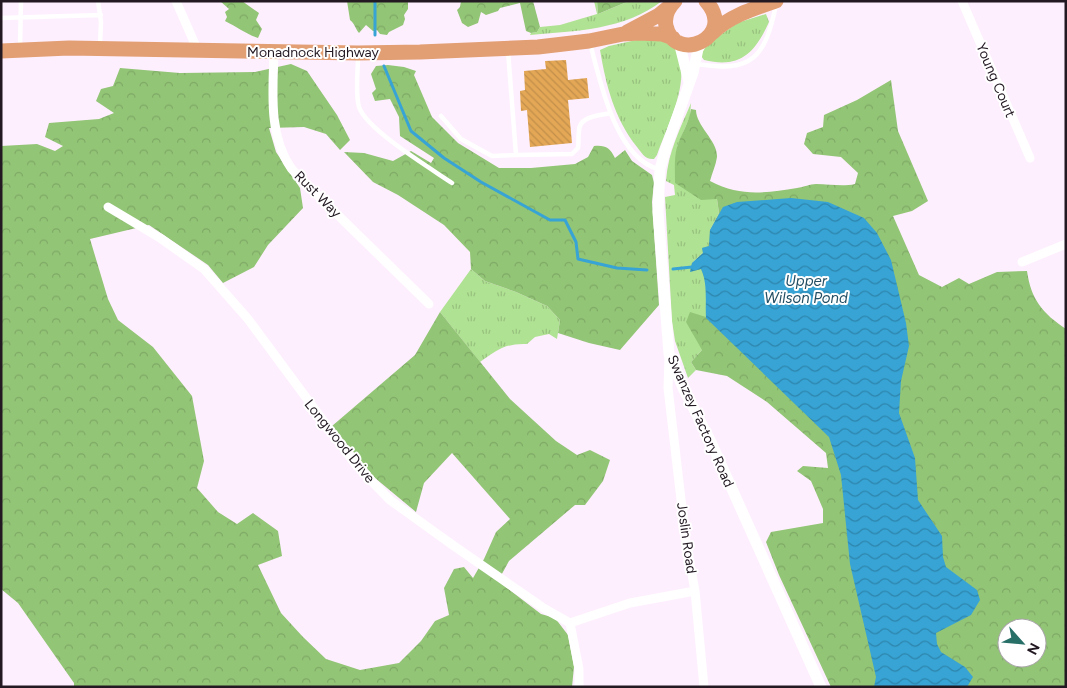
<svg xmlns="http://www.w3.org/2000/svg" width="1067" height="688" font-family="Figtree,sans-serif">
  <style>
    .grass { fill: url(#grass-tufts) }
    .forest { fill: url(#forest-crowns); fill-rule: evenodd }
    .water { fill: url(#water-waves) }
    .lines { fill: none; stroke-linecap: round; stroke-linejoin: round }
    .stream { stroke: #37a4d5; stroke-width: 3 }
    .building { fill: url(#building-back-hatch) }
    .service { stroke: #fff; stroke-width: 4.5 }
    .minor { stroke: #fff; stroke-width: 9 }
    .tertiary { stroke: #fff; stroke-width: 11 }
    .trunk { stroke: #e29f74; stroke-width: 15 }
    .labels { text-anchor: middle; stroke-width: 4; stroke-linejoin: round; paint-order: stroke }
    .street-label { font-size: 14px; fill: #221922; stroke: #fff }
    .water-label { font-size: 15px; font-style: italic; fill: #234f64; stroke: #fff }
  </style>
  <defs>
    <pattern id="grass-tufts" width="24" height="20" patternUnits="userSpaceOnUse" patternTransform="scale(1.25)"><rect width="24" height="20" fill="#b0e293"/><path d="M3 7l-1-3M5 7V3M7 7l1-3M15 17l-1-3M17 17v-4M19 17l1-3" fill="none" stroke="#97c17e"/></pattern>
    <pattern id="forest-crowns" width="20" height="18" patternUnits="userSpaceOnUse" patternTransform="scale(1.25)"><rect width="20" height="18" fill="#93c576"/><path d="M2 6a3 3 0 1 1 6 0M12 15a3 3 0 1 1 6 0" fill="none" stroke="#7ea966"/></pattern>
    <pattern id="water-waves" width="16" height="10" patternUnits="userSpaceOnUse" patternTransform="scale(1.25)"><rect width="16" height="10" fill="#37a4d5"/><path d="M0 5q4-4 8 0t8 0" fill="none" stroke="#2e85ac"/></pattern>
    <pattern id="building-back-hatch" width="6" height="6" patternUnits="userSpaceOnUse" patternTransform="scale(1.25)"><rect width="6" height="6" fill="#e3a756"/><path d="M-1 5l2 2M0 0l6 6M5-1l2 2" fill="none" stroke="#c28f4b"/></pattern>
  </defs>
  <rect width="100%" height="100%" fill="#feeffe"/>
  <path class="grass" d="M594,1H597L598,14L629,1H662C625,30 575,31 530,35L531,33L537,32L540,27L560,25L597,14Z
    M766,14L769,22C755,53 740,69 704,60L701,56L702,52L708,44L737,23Z
    M650,37L674,45C677,52 681,60 681,68C684,94 666,130 657,155L654,159C645,160 642,153 637,147C614,118 606,85 600,50L609,46Z
    M691,103L690,116L677,147L717,199L719,213L710,230V246L692,263V267L702,269L706,282V318L702,350L691,362L696,370L688,378L675,341L672,321L665,197L675,195L674,185L666,181C668,152 680,129 691,103Z
    M471,269L485,281L516,292L547,306L560,320L557,339L549,334L535,337L527,344C506,343 497,350 480,362L440,312Z"/>
  <path class="forest" d="M220,1H242L259,13L256,20L262,29L258,38C246,34 237,27 225,21L227,17L225,12L229,9Z
    M347,1H408V9L404,15L405,19L403,25L389,32L387,35L380,34L377,30L373,31L366,25L359,33C355,28 355,24 350,20Z
    M461,1H533L540,27L537,32L531,33L526,31L520,3L500,8L498,11L486,15L481,12L478,23L468,27L462,23L457,10L460,7Z
    M597,1H629L598,14Z
    M291,64L307,71L337,115L350,140L340,150L326,134L304,127L269,128L276,152L300,188L303,208L268,245L254,267L223,283L208,265L149,225L90,239L108,299L118,320L153,347L192,396L204,461L197,488L218,512L237,524L253,513L278,531L282,556L258,565L281,613L303,637L326,659L360,670L399,663L421,641L435,621L449,615L444,588L454,569L464,567L473,578L484,559L496,532L510,519L452,453L424,483L416,512L375,478L332,426L415,355L440,312L510,399L556,441L577,455L590,450L610,460L603,481L585,505H575L509,561L498,581L541,614L555,618L568,635L574,667L572,687H74V683L18,603L1,589V146L37,144L55,151L63,146L45,137L49,123L99,119L114,113L96,101L101,89L113,86L120,68L180,73L255,72Z
    M388,65L404,67L416,71L414,75L432,117L458,143L499,168H531L575,164L588,157L594,146C606,145 610,148 615,158L625,150L632,161L652,175L654,183L652,202L659,305L620,350L589,343L558,333L560,320L547,306L516,292L485,281L471,269L470,252L444,225L398,195L373,182L344,152L364,153L393,161L411,151L431,163L434,158L400,136L399,117L390,99L375,101L372,93L376,89L371,74L376,66Z
    M891,80L898,131L928,201L912,211L893,216L919,275L942,287L959,278L969,284L997,272L1027,271C1031,299 1042,313 1066,329V687H831L779,575L766,542L771,532L823,523V509L811,481L797,471L803,466L828,468L826,453L767,402L727,376L696,370L691,362L702,350L686,322L690,312L706,317V282L701,269L690,272L692,263L703,253L702,248L709,246L710,230L719,213L717,199L701,200L675,183C675,171 674,158 677,147C681,134 689,123 691,109L696,110C696,126 718,141 717,157C716,165 712,173 710,181C741,197 764,193 797,188C804,187 810,184 816,184C830,184 842,187 855,184L858,173L841,157L813,154L804,144L807,133L823,127L824,115L857,100ZM1007,628H1037V658H1007Z"/>
  <path class="water" d="M791,198L828,202L864,218L877,233L891,260L906,323L909,346L901,381L899,413L915,458L918,500L942,536L943,557L946,567L977,590L980,600L971,615L936,633L937,644L941,652L965,667L973,677L967,687H874L876,677L850,564L841,475L829,437L706,318C705,302 708,284 701,269L690,272L692,263L703,253L702,248L709,246L710,230L723,207L737,202Z"/>
  <g class="lines">
    <path class="stream" d="M375,1V35
      M384,66L411,131L444,158L481,182L550,220H565L576,242L578,259L617,268L647,270
      M673,269L692,267"/>
  </g>
  <path class="building" d="M566,60L568,80L587,78L589,98L568,100L572,143L530,147L527,110L521,111L520,91L525,90L524,71L546,69L545,61Z"/>
  <g class="lines">
    <path class="service" d="M98,1L101,22L100,45
      M1,18L101,15
      M590,43C600,80 615,157 658,169
      M20,47L21,1
      M358,57C358,72 355,92 359,107C367,130 430,168 452,183
      M697,64C752,73 765,58 776,5
      M441,116L461,139L492,156L516,155L508,51
      M516,155L572,154L578,148C579,142 578,137 579,131C579,116 598,116 610,113"/>
    <path class="minor" d="M176,1L198,51
      M962,1L1030,158
      M274,52C273,90 268,135 291,168C296,174 302,180 307,185L429,304
      M108,207L160,238L204,269L248,319L356,465L390,500L454,546L545,609L570,623L630,603L695,591
      M1022,262L1066,244
      M669,357L668,388L686,542L695,591L704,687
      M570,623L579,669V687"/>
    <path class="tertiary" d="M679,42L689,82
      M702,42L698,49L693,73L666,148L660,169L658,212L669,354L683,388L710,440L821,687"/>
    <path class="trunk" d="M675,1C668,8 664,16 666,26C675,65 738,37 706,1
      M627,32L659,15L670,6
      M712,33C730,16 752,9 776,1
      M1,51L69,48L358,53L420,52L538,47L589,41L623,34L639,33L662,34L673,38"/>
  </g>
  <g class="labels">
    <g class="street-label">
      <text x="313" y="57">Monadnock Highway</text>
      <text transform="translate(996 80) rotate(67)" y="5">Young Court</text>
      <text transform="translate(318 194) rotate(45)" y="5">Rust Way</text>
      <text transform="translate(701 421) rotate(66)" y="5">Swanzey Factory Road</text>
      <text transform="translate(340 441) rotate(51)" y="5">Longwood Drive</text>
      <text transform="translate(687 538) rotate(82)" y="5">Joslin Road</text>
    </g>
    <g class="water-label">
      <text x="806" y="286">Upper<tspan x="806" dy="17">Wilson Pond</tspan></text>
    </g>
  </g>
  <rect width="1067" height="688" fill="none" stroke="#221922" stroke-width="5"/>
  <g transform="translate(1022 643) rotate(117)"><circle r="24" fill="#ffffff" stroke="#a7a3a7"/>
  <path d="M0-4L9 19L0 12L-9 19Z" fill="#276f67"/>
  <text y="-8" font-size="14" font-weight="bold" text-anchor="middle" fill="#221922">N</text>
  </g>
</svg>
